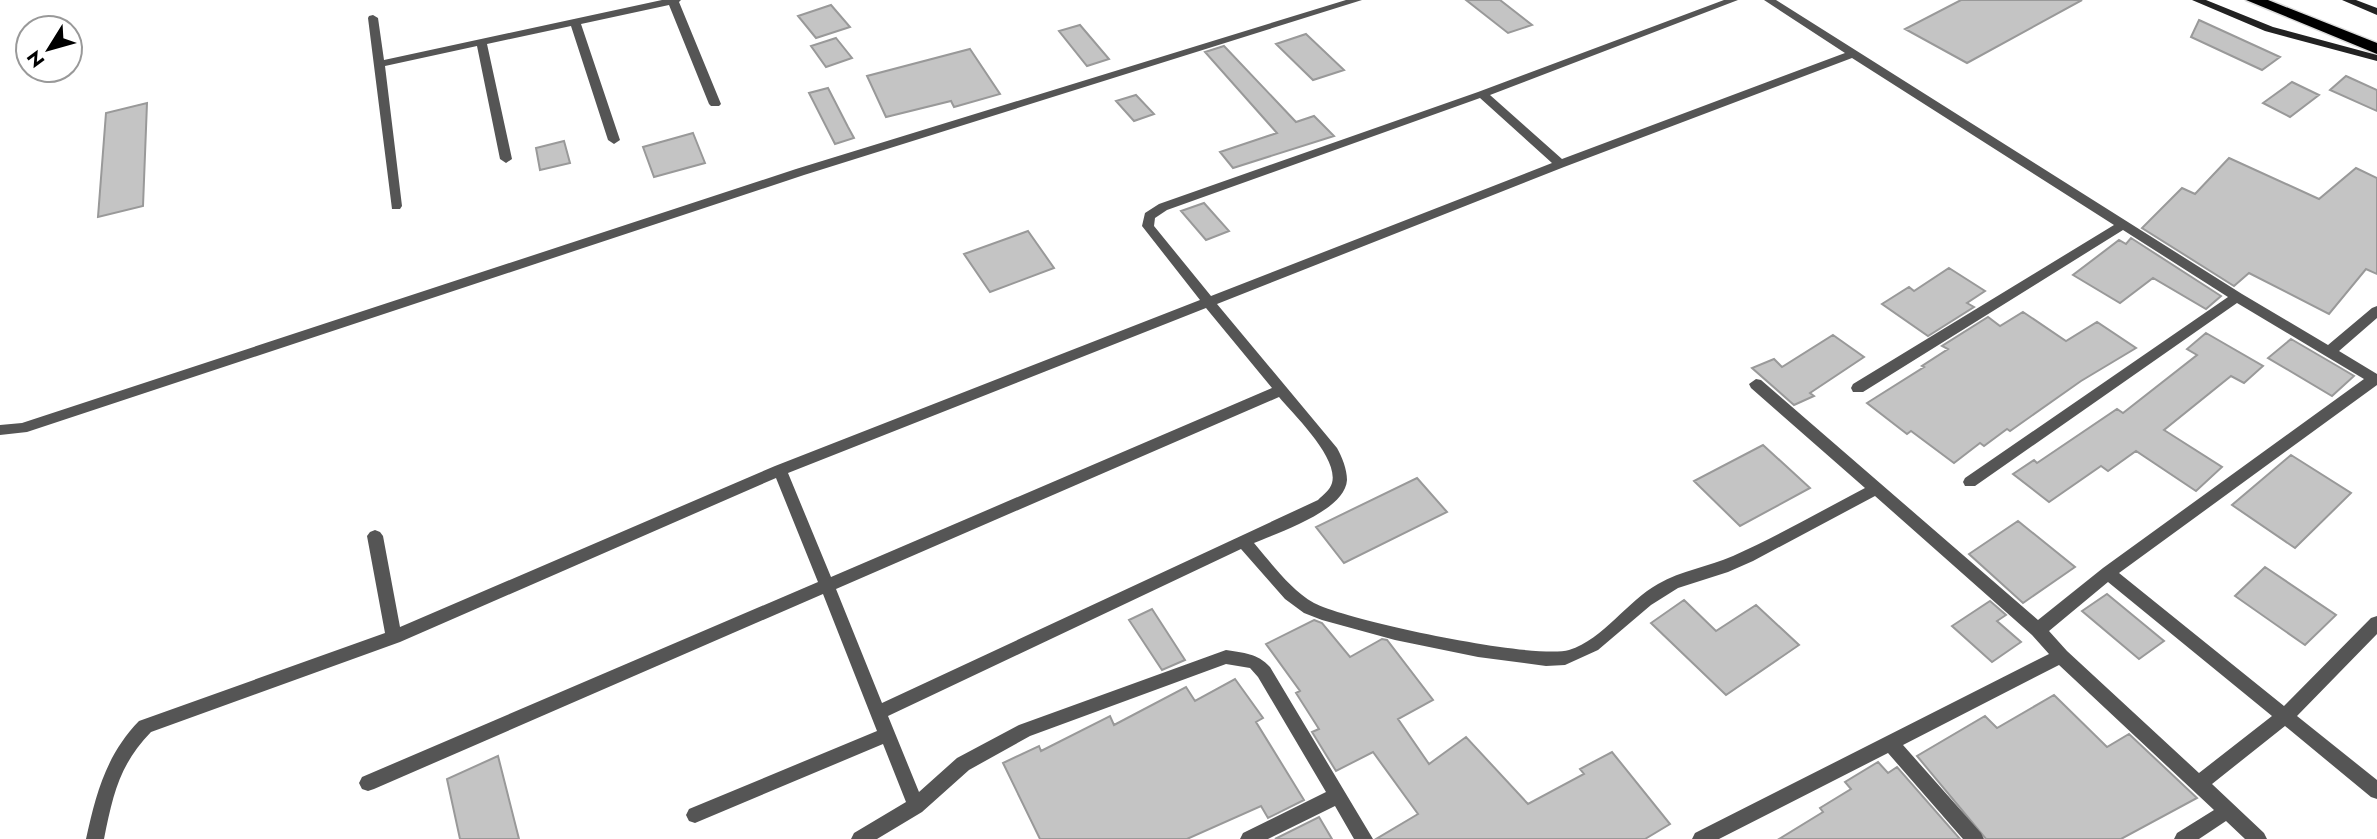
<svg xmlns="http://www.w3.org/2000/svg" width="2377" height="839" font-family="Jost,sans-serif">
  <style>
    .building { fill: #c4c4c4; stroke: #999; stroke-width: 2 }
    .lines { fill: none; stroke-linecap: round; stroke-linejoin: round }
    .highway-casing { stroke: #dbdbdb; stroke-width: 3 }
    .street { fill: #555; fill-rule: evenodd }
    .secondary { fill: #222; fill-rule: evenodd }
    .highway { fill: #000; fill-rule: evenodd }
  </style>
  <rect width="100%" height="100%" fill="#fff"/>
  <path class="building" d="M1466,0H1500L1532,25L1508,33Z
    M1961,0H2082L1967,63L1905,29Z
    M831,5L850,27L816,38L798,16Z
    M2199,20L2280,57L2262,70L2191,37Z
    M1080,25L1109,59L1087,66L1059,31Z
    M1306,34L1344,70L1313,80L1276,44Z
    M836,38L852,58L826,67L811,46Z
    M1224,46L1296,122L1314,116L1334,136L1233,168L1220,152L1277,133L1205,52Z
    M970,49L1000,94L954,107L951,101L886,117L867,76Z
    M2346,76L2377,90V111L2330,90Z
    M2292,82L2319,95L2290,117L2263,103Z
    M828,88L848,127L854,138L835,144L809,93Z
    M1136,95L1154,114L1134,121L1116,101Z
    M147,103L143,206L98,217L106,113Z
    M693,133L705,163L654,177L643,147Z
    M564,141L570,163L540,170L536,148Z
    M2229,158L2319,199L2356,168L2377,178V274L2366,269L2329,314L2249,273L2234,286L2142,228L2182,188L2195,194Z
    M1204,203L1229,231L1206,240L1181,211Z
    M1028,231L1054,268L990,292L964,254Z
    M2131,238L2221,296L2206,309L2153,278L2120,303L2073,275L2119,240L2126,244Z
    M1949,268L1985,291L1967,303L1974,307L1928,336L1882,304L1909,287L1914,291Z
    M2023,312L2066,341L2097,322L2136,348L2081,381L2010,431L2007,429L1984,446L1980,443L1954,463L1911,431L1907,434L1867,403L1924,367L1922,366L1948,349L1942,346L1988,317L2000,326Z
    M2206,333L2263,366L2244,383L2231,376L2164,430L2222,467L2196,491L2136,451L2108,471L2101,466L2049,502L2013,474L2034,460L2037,463L2117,409L2123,413L2197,355L2187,349Z
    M1833,335L1864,357L1810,393L1814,396L1794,405L1752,368L1774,359L1782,367Z
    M2291,339L2339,367L2354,376L2332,396L2268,358Z
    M1763,445L1810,488L1740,526L1694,481Z
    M2291,455L2351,493L2295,548L2232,505Z
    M1417,478L1447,512L1344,563L1316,527Z
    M2018,521L2075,567L2023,603L1969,554Z
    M2265,567L2336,615L2305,645L2235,596Z
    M2107,594L2164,641L2139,659L2082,611Z
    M1684,600L1716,631L1756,605L1799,645L1726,695L1651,623Z
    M1990,601L2006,615L1997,621L2021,642L1992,662L1952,626Z
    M1152,609L1185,660L1162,670L1129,620Z
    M1314,620L1322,623L1350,657L1382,639L1387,640L1433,700L1398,719L1429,764L1466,737L1528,804L1584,774L1580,769L1612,752L1670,824L1645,839H1376L1418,814L1373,752L1336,771L1312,732L1319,729L1296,693L1300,691L1266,644Z
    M1235,679L1263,718L1256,722L1304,800L1268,818L1261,806L1187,839H1040L1003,763L1039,746L1041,751L1110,716L1114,725L1186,687L1195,701Z
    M2054,695L2107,747L2129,734L2197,798L2121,839H1986L1917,756L1985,716L1997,728Z
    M498,756L519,839H460L447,779Z
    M1878,762L1888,773L1897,767L1960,839H1779L1823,812L1820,808L1851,789L1845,782Z
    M1319,817L1332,839H1275Z"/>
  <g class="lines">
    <g class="highway-casing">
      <path id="highway" d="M2246,0H2268L2377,43V54Z"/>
    </g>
    <path class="street" d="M662,0H681L679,2L721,104L719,106H711L709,104L669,5L581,24L620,140L614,144L608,140L571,26L487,44L512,159L506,163L500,159L477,46L385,66L402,206L400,209H392L368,18L369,16L373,15L378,18L384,60Z
      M1346,0H1362L804,175L27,432L0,435V425L22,423L796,169Z
      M1724,0H1738L1490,95L1562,159L1845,53L1764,0H1776L2242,294L2328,345L2372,308L2377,306V318L2339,351L2377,374V385L2119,573L2284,706L2371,618L2377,616V634L2297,716L2377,780V799L2371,797L2285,726L2212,784L2264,833L2267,839H2245L2226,821L2199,839H2174L2177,833L2214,810L2059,665L1903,745L1981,833L1984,839H1963L1888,753L1719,839H1692L1695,833L2049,654L2032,635L1875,496L1753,561L1728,572L1678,588L1651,605L1598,650L1565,665L1546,666L1478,657L1395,640L1322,620L1304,613L1285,599L1241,549L888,716L919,792L957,758L1019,725L1226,650C1244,653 1257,653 1270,667L1373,839H1354L1335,806L1268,839H1240L1243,833L1326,792L1258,677L1250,668L1226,664L1030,736L969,770L922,812L877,839H851L854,833L906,802L883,744L695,823L689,821L686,815L689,809L877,731L823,594L374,789L368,791L362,789L359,783L362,777L818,582L776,478L400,642L151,732C119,765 113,795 104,839H86C96,794 106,755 139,721L385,633L367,536L370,532L375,530L380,532L383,536L400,627L775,466L1200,300L1142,226L1145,213L1159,204L1478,92ZM1852,58L2114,225L1853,384L1851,388L1853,392H1863L2123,230L2228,297L1965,478L1963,482L1965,486H1975L2237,303L2364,379L2103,568L2038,620L1761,380L1756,379L1749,384L1751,388L1865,488C1821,511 1778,536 1733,556C1708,567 1682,570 1658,584C1627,601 1604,639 1569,650C1535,660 1348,621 1314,603C1290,589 1272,564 1254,543C1279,532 1345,511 1347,480C1347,469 1342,457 1337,448L1217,304L1564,167ZM1480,98L1552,163L1211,296L1154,226L1155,218L1167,210ZM1206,308L1272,388L831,577L788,473ZM1279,397C1294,415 1339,458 1332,483C1330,490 1323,495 1318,500L882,703L836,589ZM2108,582L2272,716L2199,773L2067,651L2049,631Z"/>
    <path class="secondary" d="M2192,0H2206L2273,27L2377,55V61L2265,31Z
      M2342,0H2356L2377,8V15Z"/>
    <use href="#highway" class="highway"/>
  </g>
  <g transform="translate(49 49) rotate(233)"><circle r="33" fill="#ffffff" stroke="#999999" stroke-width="2"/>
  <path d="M0-5L12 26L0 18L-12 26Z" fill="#000000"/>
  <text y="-10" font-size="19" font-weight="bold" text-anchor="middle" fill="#000000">N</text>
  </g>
</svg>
